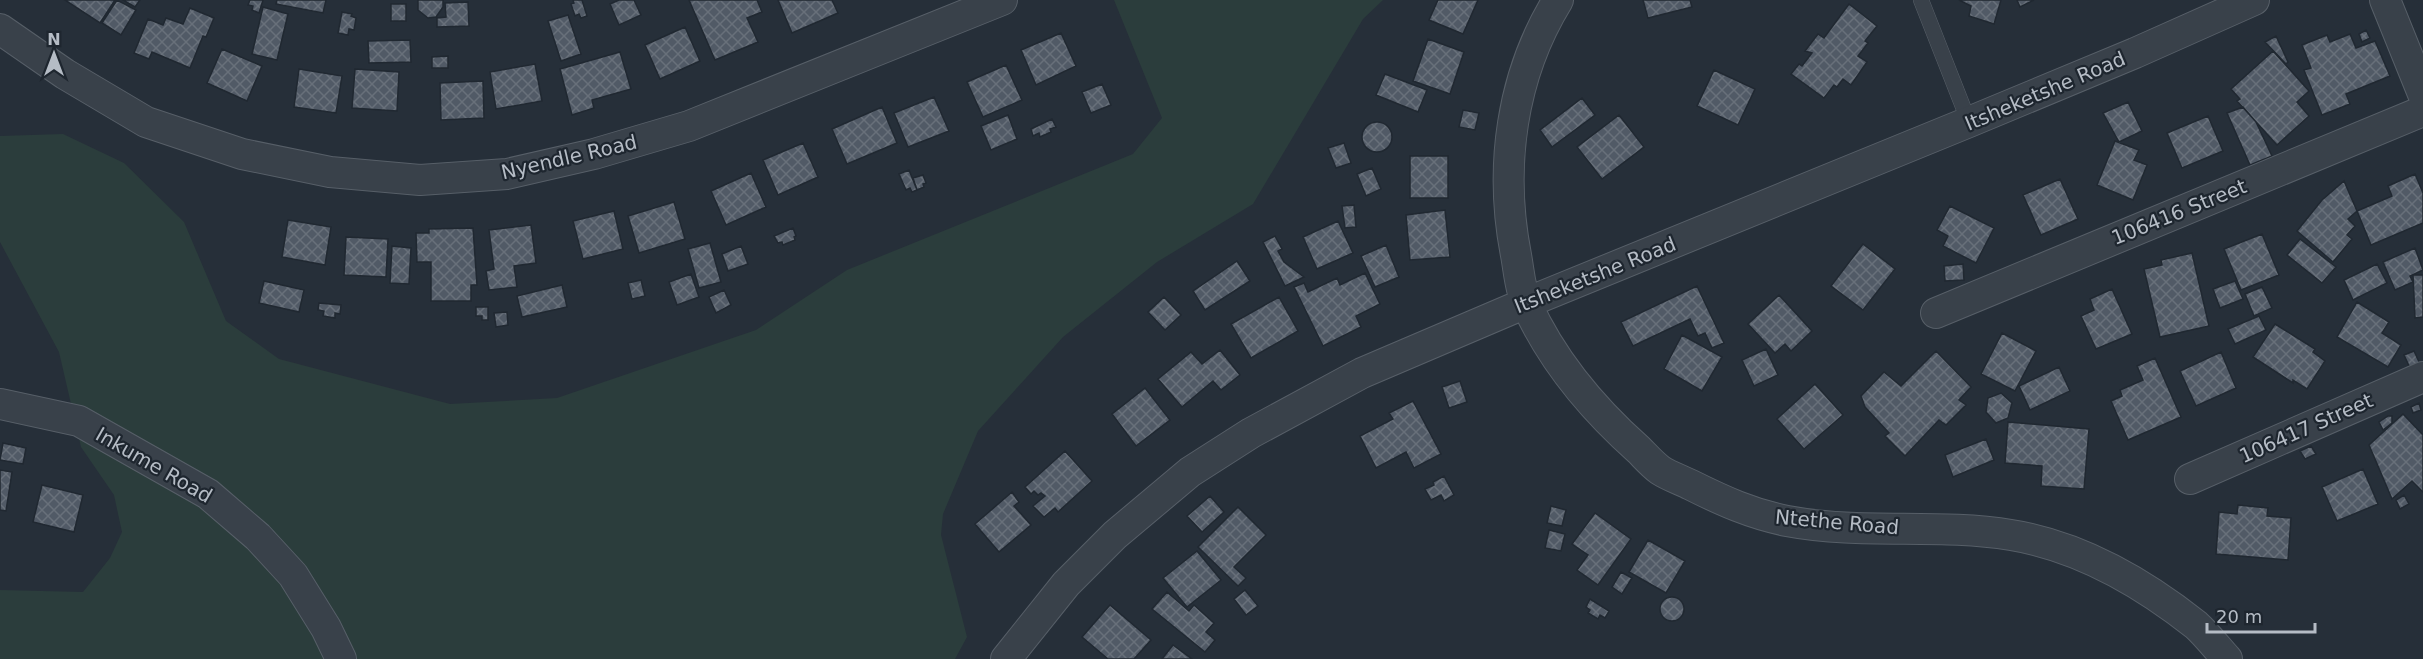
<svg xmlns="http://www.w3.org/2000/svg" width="2423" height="659" font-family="'DejaVu Sans',sans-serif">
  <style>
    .grass { fill: #2b3d3c }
    .building { fill: url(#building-cross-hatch); stroke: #202831; stroke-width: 1.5 }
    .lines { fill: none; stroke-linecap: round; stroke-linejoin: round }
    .lane-casing { stroke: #575f68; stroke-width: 16 }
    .street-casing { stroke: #575f68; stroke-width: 32 }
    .lane { stroke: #39414a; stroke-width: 15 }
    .street { stroke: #39414a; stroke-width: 30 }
    .labels { text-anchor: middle; stroke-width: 4.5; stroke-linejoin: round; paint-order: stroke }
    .street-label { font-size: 20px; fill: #b5bcc5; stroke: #1e262f }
  </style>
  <defs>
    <pattern id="building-cross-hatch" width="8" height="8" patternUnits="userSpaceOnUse" patternTransform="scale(1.5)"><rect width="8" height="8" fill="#515a66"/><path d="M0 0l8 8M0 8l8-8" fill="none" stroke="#68707a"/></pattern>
  </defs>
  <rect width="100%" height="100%" fill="#262f39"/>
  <path class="grass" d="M1114,0H1383L1363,19L1253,204L1157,262L1063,337L978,431L943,514L941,535L967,637L955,659H0V590L83,592L110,558L122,532L114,495L81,447L59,352L0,242V136L63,134L124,163L184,222L226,321L279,359L450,404L557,398L756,330L847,270L1133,154L1162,118Z"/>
  <path class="building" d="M65,0H115L100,23Z
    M117,0L136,10L121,35L102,23Z
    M123,0H140L135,7Z
    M250,0H263L259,13L252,10L253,6L248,5Z
    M277,0H326L323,13L276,4Z
    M443,0V7L436,17L428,18L418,10V0Z
    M573,0H582L587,16L581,18L579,14L575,16L571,4L574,3Z
    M619,0H634L641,15L619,25L610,4Z
    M689,0H757L762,12L747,18L758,42L715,60Z
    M778,0H832L838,13L792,33Z
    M1438,0H1478L1463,34L1429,20Z
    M1643,0H1690L1692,7L1648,18Z
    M1959,0H2001L1994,24L1969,16L1971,6Z
    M2017,0H2034L2020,7Z
    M468,2L469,26L437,27V18L446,17L445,3Z
    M391,4H406V21H391Z
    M1849,4L1877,26L1865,41L1868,43L1858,56L1867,62L1851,85L1843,79L1837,87L1834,85L1824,98L1791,74L1799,64L1802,66L1812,53L1805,51L1818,34L1824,38Z
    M263,7L288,14L277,60L252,54Z
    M190,8L214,18L206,37L203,36L190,68L152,52L149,59L134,53L148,19L163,25L166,18L183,24Z
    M342,12L352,14L351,16L356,18L354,30L349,29L348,35L338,33Z
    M568,15L581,54L561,61L548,21Z
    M685,27L700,61L660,79L645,45Z
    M2366,30L2370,38L2362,42L2359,34Z
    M1061,33L1076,66L1036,85L1021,50Z
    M2350,34L2356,48L2375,41L2390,76L2346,94L2350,104L2322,115L2304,70L2311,68L2302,45L2327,35L2330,42Z
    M2276,36L2288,62L2286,64L2265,42Z
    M1428,39L1464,52L1450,94L1413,81Z
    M410,40L411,62L369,63L368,41Z
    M222,49L262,66L247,101L207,83Z
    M2273,51L2309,91L2297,102L2309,116L2277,145L2237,101L2240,99L2231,89Z
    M620,52L631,89L592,100L594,108L572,115L560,69Z
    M448,56V68H432V57Z
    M535,64L542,101L496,109L490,72Z
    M1006,65L1022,100L983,117L967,82Z
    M299,69L342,76L336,113L294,107Z
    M355,69L399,72L397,111L352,108Z
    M1714,70L1755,89L1738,125L1697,106Z
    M1385,74L1427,90L1418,112L1376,95Z
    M483,81L484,118L441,120L440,83Z
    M1102,84L1111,105L1091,113L1082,92Z
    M934,97L949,131L908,147L894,113Z
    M1582,98L1595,115L1552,147L1540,130Z
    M2128,102L2142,131L2119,142L2103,113Z
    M882,107L897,143L847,164L832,129Z
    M2243,107L2256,122L2272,156L2250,165L2227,113Z
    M1463,110L1479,113L1475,130L1459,127Z
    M1008,115L1017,139L991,150L981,126Z
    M1619,115L1644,147L1602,179L1577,147Z
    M2208,116L2223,151L2182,168L2167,133Z
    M1052,119L1056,127L1050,129L1051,132L1040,137L1039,133L1033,136L1031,129Z
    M1362 137a15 15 0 1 1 30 0a15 15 0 1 1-30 0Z
    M2115,141L2139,150L2134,160L2147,165L2133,200L2097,185Z
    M803,143L818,177L778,195L763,160Z
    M1344,143L1351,163L1336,168L1328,148Z
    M1410,156H1448V198H1410Z
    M1372,168L1381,189L1366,196L1357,174Z
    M909,170L917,190L912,192L910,188L906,190L899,174Z
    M751,173L766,207L726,225L711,191Z
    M2415,174L2423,193V223L2371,245L2357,211L2392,196L2388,186Z
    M923,175L926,183L923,184L924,187L917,190L913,178Z
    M2060,179L2078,219L2041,235L2023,195Z
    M2344,181L2357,211L2348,219L2355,226L2347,235L2352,239L2333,262L2297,231L2322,200Z
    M674,202L685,239L639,253L628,216Z
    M1354,205L1356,227L1345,228L1342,206Z
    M1950,206L1994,228L1976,263L1943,246L1948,236L1937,230Z
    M1445,210L1450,257L1410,260L1406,215Z
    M614,211L623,249L583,259L573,221Z
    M288,220L331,227L325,265L282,257Z
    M1338,221L1353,253L1317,269L1303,237Z
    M531,225L536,263L514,266L517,287L489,290L486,271L494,269L489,230Z
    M473,228L477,285H471V301H431V262H417L416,233H429V229Z
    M793,228L796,236L794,237L795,240L783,245L782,242L778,243L774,236Z
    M2262,234L2279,275L2241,290L2224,249Z
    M1275,236L1282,249L1278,251L1284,262L1304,277L1285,286L1263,242Z
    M346,237L388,239L386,277L344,275Z
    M2300,239L2336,267L2322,283L2287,255Z
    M710,243L721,282L699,288L688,249Z
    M1863,244L1895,269L1863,310L1831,286Z
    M1386,245L1399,277L1375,287L1361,256Z
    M392,246L411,248L409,284L390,283Z
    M741,246L748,264L728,271L722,254Z
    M2415,248L2423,270L2410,276L2413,282L2395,290L2383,262Z
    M2192,253L2209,326L2160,337L2144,269L2162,265L2161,260Z
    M1237,261L1250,281L1205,310L1193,291Z
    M1963,264L1964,280L1945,281L1944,266Z
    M2377,264L2387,283L2353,300L2344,280Z
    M1365,273L1380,304L1356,316L1361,327L1323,346L1294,287L1304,283L1308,292L1337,278L1340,285Z
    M691,274L699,297L677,305L669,282Z
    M2413,275H2423V317L2415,318Z
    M641,280L645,296L632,299L628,283Z
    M264,281L304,290L299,312L259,303Z
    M2235,281L2243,299L2220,308L2213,289Z
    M562,285L567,307L522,317L517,296Z
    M1697,286L1724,343L1712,348L1705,333L1698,336L1690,319L1633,346L1621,322Z
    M2262,287L2272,308L2254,316L2245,294Z
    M2112,289L2132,334L2096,349L2081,316L2094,310L2090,299Z
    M724,290L731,305L716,313L709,297Z
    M1779,295L1812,331L1791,351L1785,344L1775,353L1748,324Z
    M1164,297L1181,315L1165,330L1148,312Z
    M1279,297L1298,331L1251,358L1231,324Z
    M2357,302L2389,322L2382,333L2401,345L2388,367L2337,337Z
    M319,303L341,305L340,314L335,313V318L323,316L324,311L318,310Z
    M476,307H488V320H482V316H476Z
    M507,312L508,325L496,327L494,313Z
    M2259,316L2266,330L2235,344L2228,329Z
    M2275,324L2315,349L2313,352L2325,361L2307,389L2293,380V383L2253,357Z
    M2002,333L2036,351L2015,391L1981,374Z
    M1682,335L1722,357L1702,391L1664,369Z
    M1766,349L1778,375L1754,386L1742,360Z
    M1220,350L1240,375L1221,390L1213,381L1182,407L1158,379L1191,352L1202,364Z
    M1936,351L1971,387L1959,400L1966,405L1946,425L1939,420L1905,456L1885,436L1889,433L1865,407L1861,396L1884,372L1901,386Z
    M2414,351L2420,364L2410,368L2404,355Z
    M2221,352L2236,388L2196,406L2180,371Z
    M2155,358L2181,417L2128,440L2111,401L2122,396L2120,390L2143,380L2137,366Z
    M2059,367L2070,391L2030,410L2019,386Z
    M1460,381L1467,402L1449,408L1442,387Z
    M1815,384L1843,415L1804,449L1777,419Z
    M1145,388L1170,420L1136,446L1112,414Z
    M2001,393L2012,403L2008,418L1996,423L1986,412L1988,398Z
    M1413,401L1441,454L1414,468L1406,452L1376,468L1360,436L1393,419L1389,413Z
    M2419,403L2421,410L2413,413L2411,407Z
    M2403,414L2423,435V492L2412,481L2392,499L2369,445Z
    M2388,416H2392V423L2383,430L2379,422Z
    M2008,422L2089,429L2084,489L2041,486L2042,466L2005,463Z
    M1986,439L1994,460L1953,477L1945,455Z
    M3,443L26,448L23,464L0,460Z
    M2311,446L2316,454L2305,459L2300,451Z
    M1065,451L1092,481L1058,512L1055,508L1044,517L1033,506L1045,496L1041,493L1038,495L1034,491L1031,494L1025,487Z
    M2363,469L2378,504L2337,521L2322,487Z
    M0,470L12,472L6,511L0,510Z
    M1444,476L1454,495L1444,501L1441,495L1431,500L1425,489L1434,485L1433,482Z
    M42,485L83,495L74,532L33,522Z
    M1012,492L1019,502L1014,506L1031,525L999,552L975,524Z
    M2404,495L2409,504L2400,509L2396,500Z
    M1210,496L1224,512L1202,532L1187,516Z
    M2238,505L2268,508L2267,516L2291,518L2288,560L2216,554L2219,512L2237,514Z
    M1551,506L1566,510L1562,526L1547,523Z
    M1238,507L1266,535L1234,567L1246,578L1238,586L1198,547Z
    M1595,513L1631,539L1598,585L1577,570L1588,555L1572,544Z
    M1549,530L1565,534L1561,551L1545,548Z
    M1648,540L1685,561L1666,593L1629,572Z
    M1197,551L1221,580L1187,607L1163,578Z
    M1621,572L1632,578L1622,594L1612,587Z
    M1245,590L1258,606L1246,615L1234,599Z
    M1167,592L1189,611L1194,605L1214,623L1206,632L1215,640L1205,652L1152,609Z
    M1660 609a12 12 0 1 1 24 0a12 12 0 1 1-24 0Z
    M1590,599L1609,611L1605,618L1600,615L1598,619L1588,613L1590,610L1586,607Z
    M1110,605L1151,640L1134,659H1108L1082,637Z
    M1173,645L1192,659H1162Z"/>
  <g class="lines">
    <g class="lane-casing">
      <path id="lane" d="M1921,0L1969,122"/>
    </g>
    <g class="street-casing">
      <path id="street" d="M1558,0C1511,76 1499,168 1516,255C1519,271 1520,290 1527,305C1552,360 1594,410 1639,450C1646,457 1652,464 1660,470C1669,476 1681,480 1691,485C1723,501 1752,514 1787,521C1861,535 1938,523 2011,535C2079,546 2143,583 2196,625C2207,635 2217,648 2227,659
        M2385,0L2423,94
        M0,29L65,74L146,122L242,154L330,172L420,180L507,174L594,154L689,126L1002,0
        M1936,313L2423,111
        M0,404L79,421L208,494L258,537L293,575L326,628L341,659
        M2190,479L2423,377
        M1006,659L1066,584L1115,535L1190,472L1251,433L1362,373L1526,303L1969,122L2135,53L2254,0"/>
    </g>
    <use href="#lane" class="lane"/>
    <use href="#street" class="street"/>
  </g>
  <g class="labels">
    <g class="street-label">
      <text transform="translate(2045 91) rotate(-23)" y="7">Itsheketshe Road</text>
      <text transform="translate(569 157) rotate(-13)" y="7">Nyendle Road</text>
      <text transform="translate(2179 212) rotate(-22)" y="7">106416 Street</text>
      <text transform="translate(1595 275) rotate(-22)" y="7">Itsheketshe Road</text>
      <text transform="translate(2306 428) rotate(-24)" y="7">106417 Street</text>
      <text transform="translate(154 465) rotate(30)" y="7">Inkume Road</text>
      <text transform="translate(1837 522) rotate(5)" y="7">Ntethe Road</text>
    </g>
  </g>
  <g transform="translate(54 54)" stroke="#1e262f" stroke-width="4.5" paint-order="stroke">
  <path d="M0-4.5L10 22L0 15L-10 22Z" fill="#b5bcc5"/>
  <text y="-9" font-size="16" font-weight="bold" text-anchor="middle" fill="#b5bcc5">N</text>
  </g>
  <path d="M2207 623v9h108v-9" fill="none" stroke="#b5bcc5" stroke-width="3"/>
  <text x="2216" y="623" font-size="18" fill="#b5bcc5" stroke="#1e262f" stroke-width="4.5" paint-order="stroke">20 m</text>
</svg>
